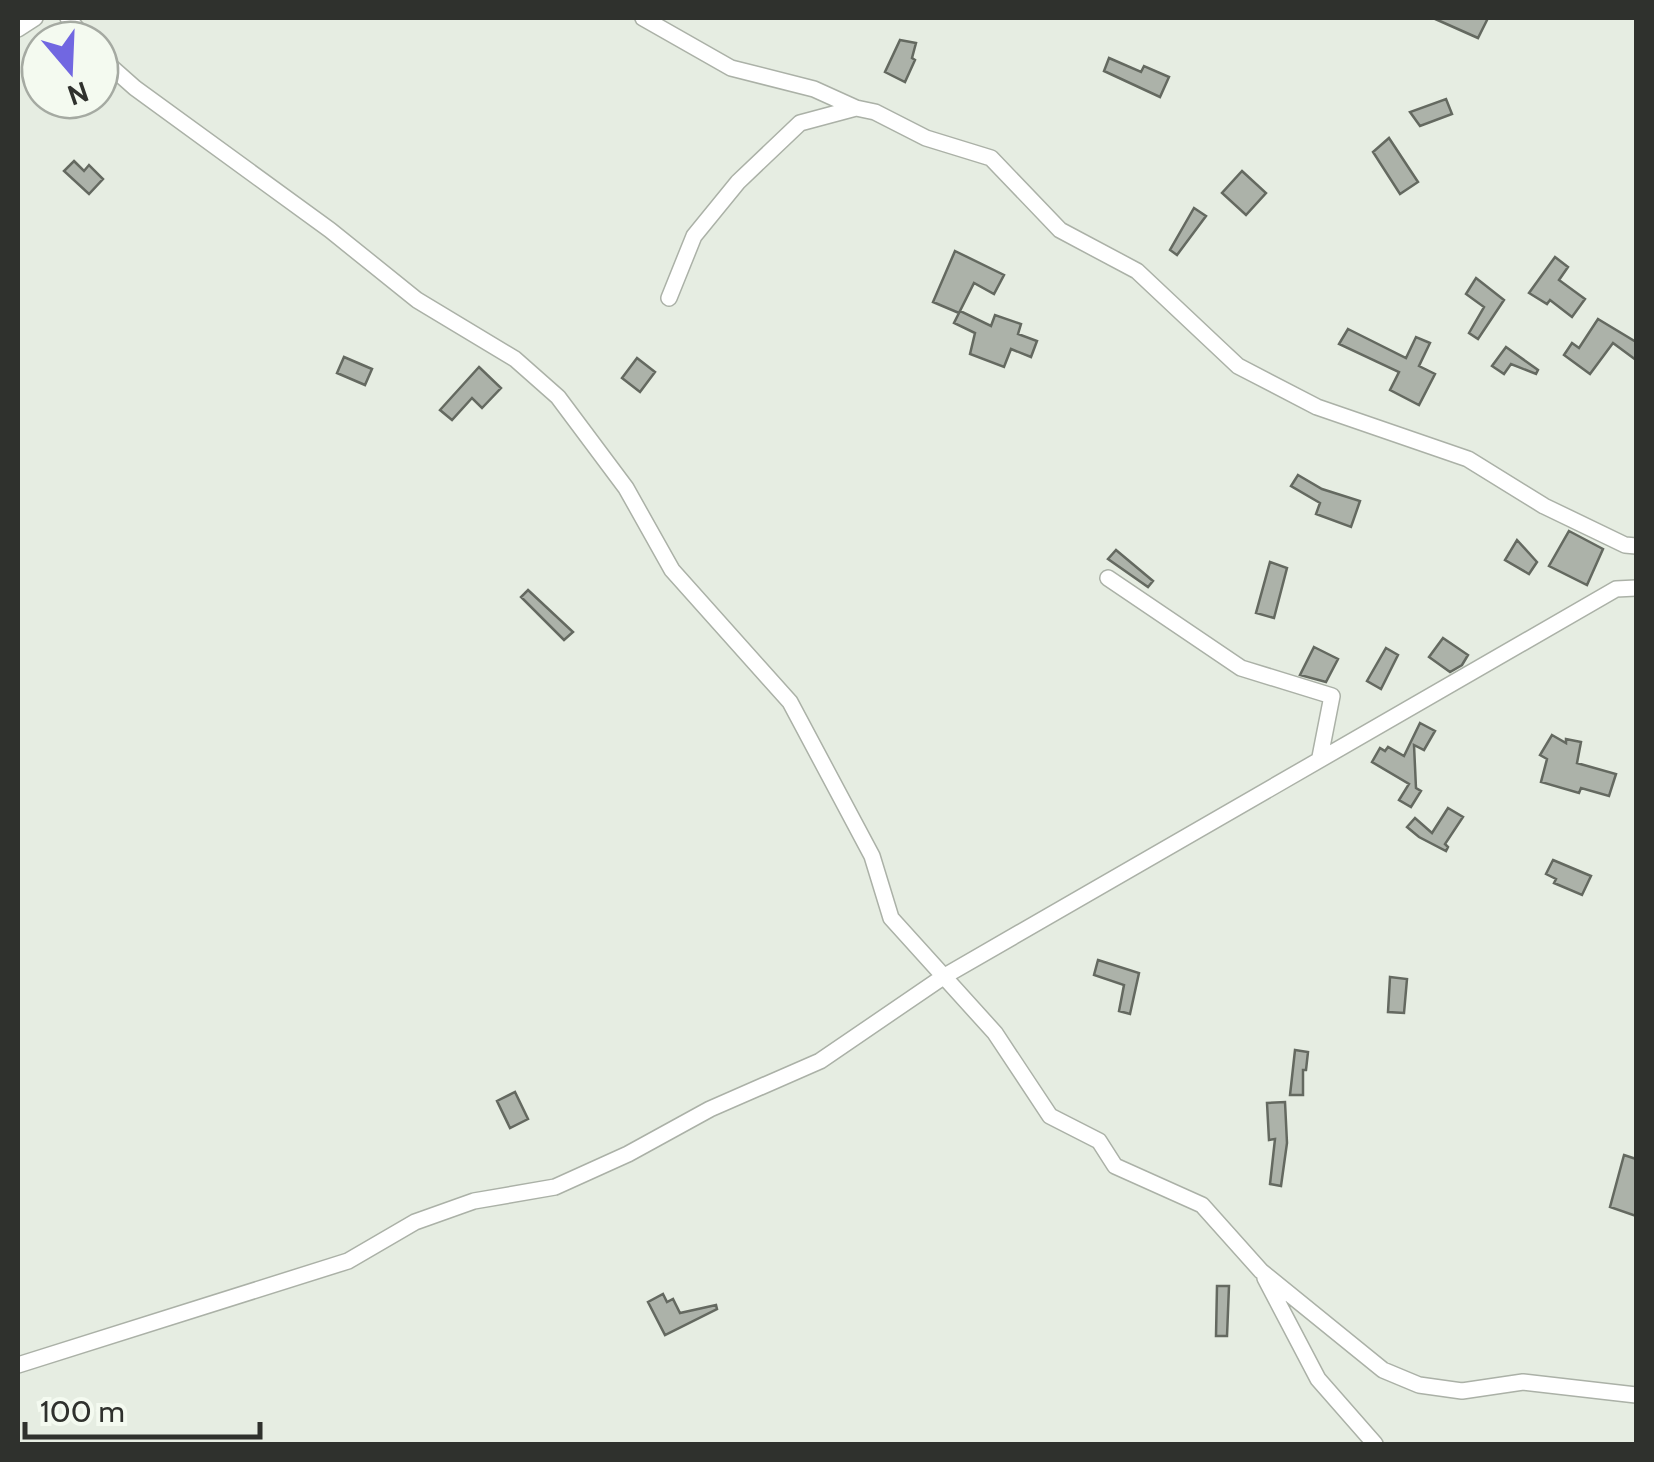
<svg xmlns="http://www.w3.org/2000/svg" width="1654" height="1462" font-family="Cabin,sans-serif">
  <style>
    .building { fill: #acb2a9; stroke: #646960; stroke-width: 2.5 }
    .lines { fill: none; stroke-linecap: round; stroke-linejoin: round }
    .street-casing { stroke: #abb1a7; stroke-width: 18 }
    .street { stroke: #fff; stroke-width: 15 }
  </style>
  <rect width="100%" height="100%" fill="#e6ede2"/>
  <path class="building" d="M1433,18H1488L1478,38Z
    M900,40L916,43L912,58L915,60L905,82L885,72Z
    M1109,58L1141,72L1144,66L1169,77L1160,97L1104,71Z
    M1446,99L1452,114L1420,126L1410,112Z
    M1389,138L1418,182L1400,194L1373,152Z
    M74,161L84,171L89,165L103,179L89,194L64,171Z
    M1242,171L1266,193L1246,215L1222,193Z
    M1194,208L1206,216L1177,255L1170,250Z
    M955,251L1004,275L994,294L974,283L960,311L991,326L995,315L1021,324L1018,334L1037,341L1031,357L1011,349L1004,367L970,354L975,333L954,323L959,313L933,302Z
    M1555,257L1568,267L1559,280L1585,299L1572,317L1550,300L1547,304L1529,293Z
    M1476,278L1504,300L1478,339L1469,333L1484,307L1466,294Z
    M1598,319L1636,342V360L1613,343L1590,374L1564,355L1572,343L1579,348Z
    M1348,329L1406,358L1416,337L1430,343L1419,366L1435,374L1419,405L1390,390L1399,372L1339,344Z
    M1506,347L1538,370L1536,374L1511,364L1504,374L1492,366Z
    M344,357L372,369L365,385L337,373Z
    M637,358L655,372L640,392L622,378Z
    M479,367L501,388L482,408L472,398L452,420L440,410Z
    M1298,475L1322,489L1360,501L1351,527L1316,514L1320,503L1291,486Z
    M1569,531L1603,549L1587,585L1549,566Z
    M1517,540L1537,562L1529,574L1505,560Z
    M1116,550L1153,581L1148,587L1108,559Z
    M1270,562L1287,568L1274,618L1256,613Z
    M528,590L573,632L564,640L521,597Z
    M1443,638L1468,655L1462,665L1450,672L1429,657Z
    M1314,647L1338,659L1326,682L1300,675Z
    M1386,648L1398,655L1381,689L1367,681Z
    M1420,723L1435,731L1424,750L1414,745L1416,788L1421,791L1411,807L1399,800L1409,784L1372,762L1380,748L1385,751L1388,747L1404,756Z
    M1552,735L1566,743V739L1581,742L1577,763L1616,774L1609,796L1581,788L1579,793L1541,782L1547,759L1540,755Z
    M1448,808L1463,817L1445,844L1448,847L1446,851L1419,837L1407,827L1415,818L1432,833Z
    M1553,860L1591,876L1582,895L1554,883L1556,879L1546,874Z
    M1098,960L1139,973L1130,1014L1119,1011L1124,985L1094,975Z
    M1390,977L1407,979L1404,1013L1388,1012Z
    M1295,1050L1308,1052L1306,1070H1303V1095H1290Z
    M515,1092L528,1119L510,1128L497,1101Z
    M1285,1102L1287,1143L1281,1186L1270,1184L1275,1139L1269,1140L1267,1103Z
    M1624,1155L1636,1159V1216L1610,1207Z
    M1217,1286H1229L1227,1336H1216Z
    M663,1294L667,1302L673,1299L680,1313L716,1305L717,1309L665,1335L648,1302Z"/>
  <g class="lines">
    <g class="street-casing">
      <path id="street" d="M68,18L86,40
        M643,18L731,68L814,89L856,108L875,112L926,138L991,158L1060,230L1137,271L1238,366L1317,407L1468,459L1544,506L1625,545L1636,546
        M18,29L35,18
        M100,57L135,88L330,230L417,300L515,359L558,397L626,488L672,570L790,702L872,856L891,918L995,1033L1050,1116L1099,1141L1115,1166L1202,1205L1261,1271L1383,1370L1419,1385L1462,1391L1523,1382L1636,1395
        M669,298L694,236L738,182L800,123L856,108
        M1108,578L1241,668L1332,696L1320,757
        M1265,1278L1318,1379L1375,1444
        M18,1365L348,1261L415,1222L474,1201L555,1187L628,1154L710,1109L820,1061L943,977L1616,589L1636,588"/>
    </g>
    <use href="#street" class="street"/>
  </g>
  <rect width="1654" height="1462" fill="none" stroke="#2f312d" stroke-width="40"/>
  <g transform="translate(70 70) rotate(161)"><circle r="48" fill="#f4faf0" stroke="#a5aaa2" stroke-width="2.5"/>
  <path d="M0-8L18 38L0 25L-18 38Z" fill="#7167e1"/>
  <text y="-15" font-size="28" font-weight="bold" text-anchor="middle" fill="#2f312d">N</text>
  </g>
  <path d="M25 1422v15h235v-15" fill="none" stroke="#2f312d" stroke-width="5"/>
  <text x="40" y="1422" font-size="30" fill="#2f312d" stroke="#f4faf0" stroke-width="8" paint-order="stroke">100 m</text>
</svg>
